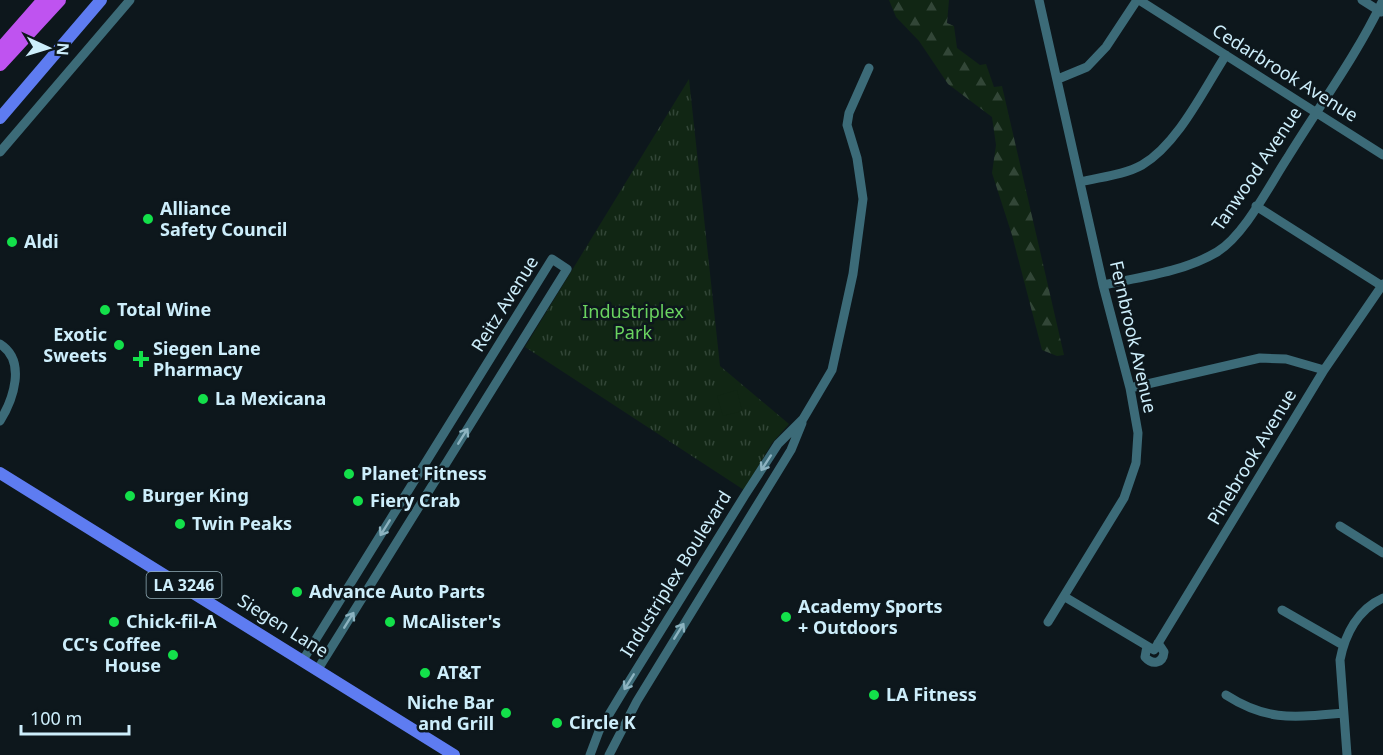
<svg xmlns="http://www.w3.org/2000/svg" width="1383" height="755" font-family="'Noto Sans',sans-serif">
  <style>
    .forest { fill: url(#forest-firs) }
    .park { fill: url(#park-tufts) }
    .pitch { fill: #112614 }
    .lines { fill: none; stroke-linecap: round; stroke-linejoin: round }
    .minor { stroke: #3c6b78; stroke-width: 9 }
    .major { stroke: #5e7cf1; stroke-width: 12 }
    .highway { stroke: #bf53f0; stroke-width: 14 }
    .oneway { stroke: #8cb3c0 }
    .poi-dot { fill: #13e04a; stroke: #0d171c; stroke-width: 2 }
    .labels { text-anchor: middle; stroke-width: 5; stroke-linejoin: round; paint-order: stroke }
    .shield { fill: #0d171c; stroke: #93aeb8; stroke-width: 1.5 }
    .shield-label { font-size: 16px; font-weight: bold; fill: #cdeefb }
    .street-label { font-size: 18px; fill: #cdeefb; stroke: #0d171c }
    .poi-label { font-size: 18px; font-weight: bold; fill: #cdeefb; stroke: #0d171c; text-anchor: start }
    .park-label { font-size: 18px; fill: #6ad360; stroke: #0d171c }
  </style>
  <defs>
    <pattern id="forest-firs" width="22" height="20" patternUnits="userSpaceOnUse" patternTransform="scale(1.5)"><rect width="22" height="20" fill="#112614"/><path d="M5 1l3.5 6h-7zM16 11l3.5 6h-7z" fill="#324637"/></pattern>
    <pattern id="park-tufts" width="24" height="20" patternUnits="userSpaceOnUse" patternTransform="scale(1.5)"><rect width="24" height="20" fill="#112614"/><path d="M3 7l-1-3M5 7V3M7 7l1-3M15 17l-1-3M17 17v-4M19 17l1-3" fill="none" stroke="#324637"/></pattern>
  </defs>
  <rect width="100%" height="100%" fill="#0d171c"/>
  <path class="forest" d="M889,0H949L947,23L954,26L957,48L980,65L986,64L994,87L1002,86L1064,355L1057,356L1042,350L1012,235L992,173L996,145L992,117L948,84L919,41L896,17Z"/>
  <path class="park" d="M689,79L720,366L789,424L772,443L744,490L525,347Z"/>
  <path class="pitch" d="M737,390L742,411L723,416L717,396Z"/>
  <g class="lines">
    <path class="minor" d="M1039,0L1103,285L1130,388L1138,433L1136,463L1124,498L1048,622
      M1139,0L1383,155
      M1362,0L1381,12
      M1058,79L1087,67L1106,47L1137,0
      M0,152L130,0
      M1080,182C1100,177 1124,175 1142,165C1178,144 1204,89 1226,55
      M1256,206L1382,286
      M1103,285C1141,277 1183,272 1217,252C1245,235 1270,184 1288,157C1320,105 1357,55 1383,0
      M0,344C27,361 13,400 0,421
      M1130,388L1260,358L1286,359L1324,370
      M1340,526L1383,553
      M1065,597L1154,650L1324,370L1383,284
      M1282,610L1343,645
      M1147,646L1145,657C1153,666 1163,663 1164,652L1158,643
      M303,660L552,259L567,269L318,669
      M1226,695C1268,722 1295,717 1343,713
      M590,755L599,731L622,693L745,495L778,444L803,419L832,370L853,274L863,199L857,158L847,125L849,113L869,68
      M609,755L637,701L791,450L802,423
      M1347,755L1340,660C1345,634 1358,609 1383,598"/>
    <path class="major" d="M0,118L101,0
      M0,473L454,755"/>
    <path class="highway" d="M0,50L44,0
      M0,64L59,0"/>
  </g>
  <defs><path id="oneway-shaft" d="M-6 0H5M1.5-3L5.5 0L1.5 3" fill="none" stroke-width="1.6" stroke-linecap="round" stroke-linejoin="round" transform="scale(1.5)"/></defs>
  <g class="oneway">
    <use href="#oneway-shaft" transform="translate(463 436) rotate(-58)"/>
    <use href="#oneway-shaft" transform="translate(766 463) rotate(123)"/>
    <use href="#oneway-shaft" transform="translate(385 528) rotate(122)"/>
    <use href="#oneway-shaft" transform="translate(349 620) rotate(-58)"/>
    <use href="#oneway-shaft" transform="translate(679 631) rotate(-58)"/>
    <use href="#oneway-shaft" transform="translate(629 682) rotate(122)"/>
  </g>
  <g class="poi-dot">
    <circle cx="148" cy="219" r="6"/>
    <circle cx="12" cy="242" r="6"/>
    <circle cx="105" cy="310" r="6"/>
    <circle cx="119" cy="345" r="6"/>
    <path d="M138 350h6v6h6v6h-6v6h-6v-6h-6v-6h6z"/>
    <circle cx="203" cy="399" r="6"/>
    <circle cx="349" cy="474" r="6"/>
    <circle cx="130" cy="496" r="6"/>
    <circle cx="358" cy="501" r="6"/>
    <circle cx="180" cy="524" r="6"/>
    <circle cx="297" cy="592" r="6"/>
    <circle cx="786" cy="617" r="6"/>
    <circle cx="114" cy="622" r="6"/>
    <circle cx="390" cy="622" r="6"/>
    <circle cx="173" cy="655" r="6"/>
    <circle cx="425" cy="673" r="6"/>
    <circle cx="874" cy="695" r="6"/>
    <circle cx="506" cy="713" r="6"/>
    <circle cx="557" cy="723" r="6"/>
  </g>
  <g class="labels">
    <rect class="shield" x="146.5" y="572" width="75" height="26" rx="4.5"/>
    <g class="shield-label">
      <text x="184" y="591">LA 3246</text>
    </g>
    <g class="street-label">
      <text transform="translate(1285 73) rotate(32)" y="6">Cedarbrook Avenue</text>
      <text transform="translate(1257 169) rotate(-56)" y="6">Tanwood Avenue</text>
      <text transform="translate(505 304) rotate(-58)" y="6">Reitz Avenue</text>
      <text transform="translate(1133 337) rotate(77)" y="6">Fernbrook Avenue</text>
      <text transform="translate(1252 457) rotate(-59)" y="6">Pinebrook Avenue</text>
      <text transform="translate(676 574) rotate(-58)" y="6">Industriplex Boulevard</text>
      <text transform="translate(283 626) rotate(32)" y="6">Siegen Lane</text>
    </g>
    <g class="poi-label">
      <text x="160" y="215">Alliance<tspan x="160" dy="21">Safety Council</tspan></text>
      <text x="24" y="248">Aldi</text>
      <text x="117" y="316">Total Wine</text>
      <text x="107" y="341" text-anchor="end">Exotic<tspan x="107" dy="21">Sweets</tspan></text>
      <text x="153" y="355">Siegen Lane<tspan x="153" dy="21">Pharmacy</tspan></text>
      <text x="215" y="405">La Mexicana</text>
      <text x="361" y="480">Planet Fitness</text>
      <text x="142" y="502">Burger King</text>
      <text x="370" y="507">Fiery Crab</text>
      <text x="192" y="530">Twin Peaks</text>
      <text x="309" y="598">Advance Auto Parts</text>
      <text x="798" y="613">Academy Sports<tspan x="798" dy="21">+ Outdoors</tspan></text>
      <text x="126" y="628">Chick-fil-A</text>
      <text x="402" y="628">McAlister's</text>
      <text x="161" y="651" text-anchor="end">CC's Coffee<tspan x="161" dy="21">House</tspan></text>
      <text x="437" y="679">AT&amp;T</text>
      <text x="886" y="701">LA Fitness</text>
      <text x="494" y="709" text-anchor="end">Niche Bar<tspan x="494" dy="21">and Grill</tspan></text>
      <text x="569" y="729">Circle K</text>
    </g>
    <g class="park-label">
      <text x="633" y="318">Industriplex<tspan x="633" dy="21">Park</tspan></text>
    </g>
  </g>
  <g transform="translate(48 48) rotate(94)" stroke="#0d171c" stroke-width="4.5" paint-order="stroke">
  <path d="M0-4.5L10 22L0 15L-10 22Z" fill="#cdeefb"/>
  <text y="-9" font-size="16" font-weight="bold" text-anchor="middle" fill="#cdeefb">N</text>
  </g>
  <path d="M21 725v9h108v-9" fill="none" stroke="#cdeefb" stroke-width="3"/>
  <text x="30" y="725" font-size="18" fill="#cdeefb" stroke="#0d171c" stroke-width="4.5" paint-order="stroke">100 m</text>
</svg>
